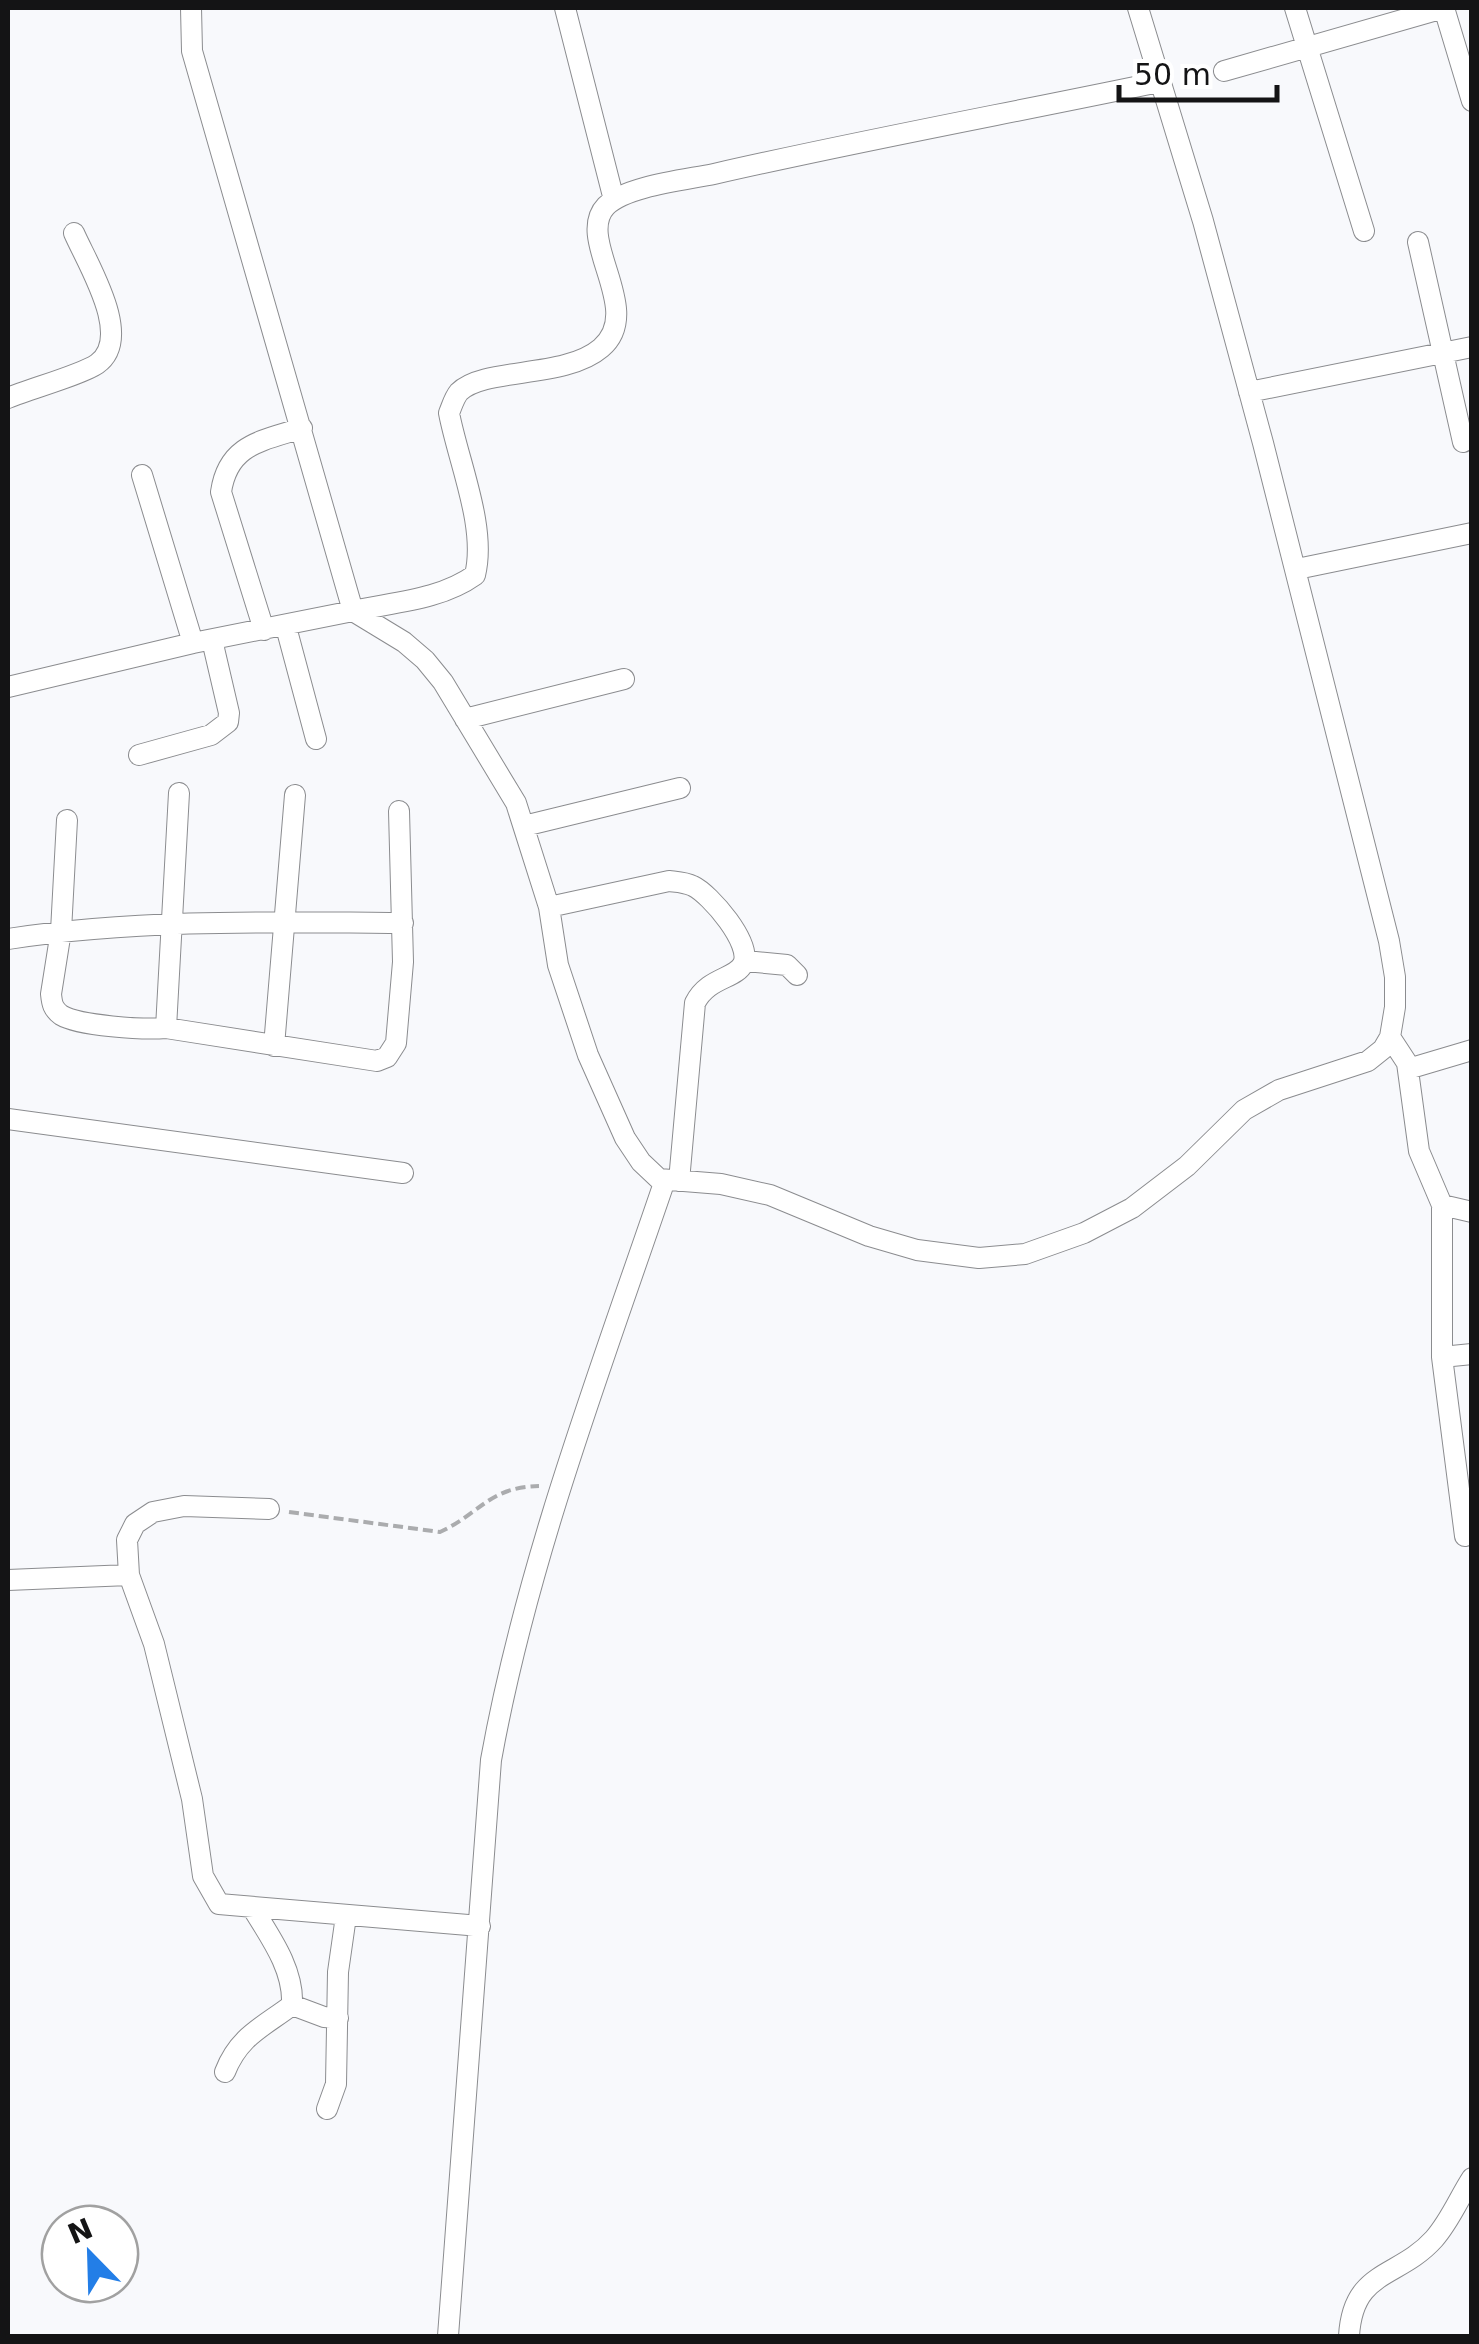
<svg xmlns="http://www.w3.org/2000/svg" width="1479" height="2344" font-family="'DejaVu Sans',sans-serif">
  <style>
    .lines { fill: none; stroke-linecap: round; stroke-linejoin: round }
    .street-casing { stroke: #8b8c8f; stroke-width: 22 }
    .path { stroke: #abacae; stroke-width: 4; stroke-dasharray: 10 5; stroke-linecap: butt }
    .street { stroke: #fff; stroke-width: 20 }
  </style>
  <rect width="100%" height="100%" fill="#f8f9fc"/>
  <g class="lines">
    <g class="street-casing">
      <path id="street" d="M191,8L192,51L353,611C394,602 440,600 475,575C487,527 458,461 449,413C452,406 454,398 459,392C484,367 565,379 601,348C646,310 574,239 606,206C626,186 685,180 714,174C862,140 1011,113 1159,82
        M565,8L614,200
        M1295,8L1364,231
        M1444,8L1472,101
        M1224,71L1444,8
        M1418,242L1463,442
        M1249,392L1472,347
        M8,398C29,389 81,375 97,364C134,338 88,265 74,233
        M142,475L193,643
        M1297,569L1472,533
        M286,627L316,739
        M264,630L221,492C228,444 262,441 302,428
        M8,687L193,643L353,611L404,642L425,660L443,682L516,803L549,907L558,965L588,1055L625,1138L641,1162L659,1179L721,1184L770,1195L869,1236L917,1250L979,1258L1025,1254L1084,1233L1132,1208L1187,1166L1244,1110L1279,1090L1368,1061L1383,1049L1390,1037L1395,1007V977L1389,941L1263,443L1203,221L1138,8
        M465,719L624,679
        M139,755L211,735L228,722L229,713L212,640
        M67,820L61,931L51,994C52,1004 53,1009 61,1015C79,1026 144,1030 166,1028L377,1061L387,1057L396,1043L403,962L399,811
        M524,826L680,788
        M549,907L669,881C678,882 685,882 693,886C710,894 753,944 743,964C736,979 708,977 695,1003L679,1181
        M8,939C138,919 271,922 403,923
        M745,961L787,965L797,975
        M166,1028L179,793
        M1390,1037L1407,1063L1419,1151L1442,1205L1472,1212
        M274,1046L295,795
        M1408,1069L1472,1050
        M8,1119L403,1173
        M1442,1205V1357L1465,1536
        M1442,1357L1472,1354
        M269,1509L184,1506L153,1512L135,1524L127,1540L129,1575L154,1644L192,1799L203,1876L219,1904L480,1926
        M8,1580L129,1575
        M292,2005L324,2017L338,2018
        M225,2072C239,2036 263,2027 292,2005C294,1970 271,1938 253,1909
        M327,2109L336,2084L338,1972L346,1916
        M448,2336L491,1760C527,1561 600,1371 665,1180
        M1349,2336C1353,2269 1398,2279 1434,2239C1450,2221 1459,2198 1472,2178"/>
    </g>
    <path class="path" d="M289,1512L440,1532C481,1513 489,1487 539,1486"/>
    <use href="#street" class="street"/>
  </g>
  <rect width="1479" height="2344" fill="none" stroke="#141415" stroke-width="20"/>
  <g transform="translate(90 2254) rotate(337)"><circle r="48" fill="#ffffff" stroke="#a1a1a1" stroke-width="2.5"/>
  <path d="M0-8L18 38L0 25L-18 38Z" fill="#237ee7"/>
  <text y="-15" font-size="28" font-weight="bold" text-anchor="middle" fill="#141415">N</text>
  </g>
  <path d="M1119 85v15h158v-15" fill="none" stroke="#141415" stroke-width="5"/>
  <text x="1134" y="85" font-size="30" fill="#141415" stroke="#ffffff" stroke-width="8" paint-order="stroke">50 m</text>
</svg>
